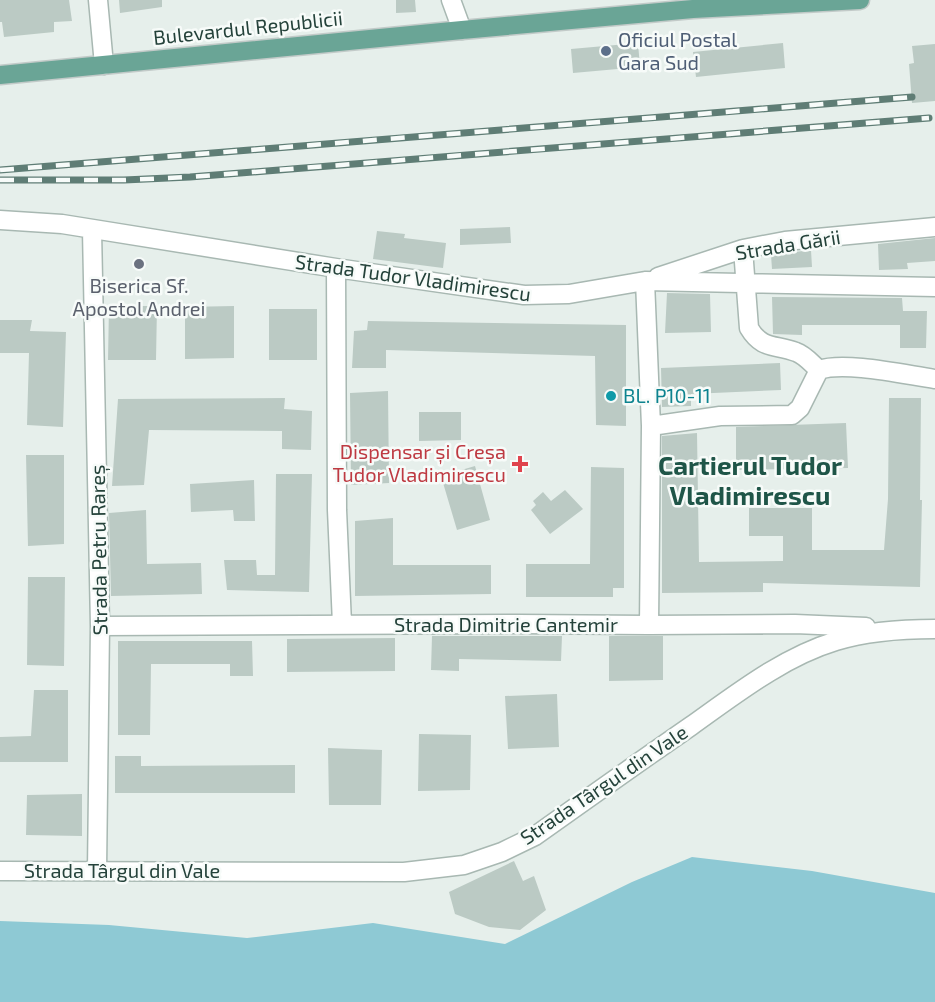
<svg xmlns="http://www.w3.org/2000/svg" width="935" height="1002" font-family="'Exo 2',sans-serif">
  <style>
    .water { fill: #8ec9d4 }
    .building { fill: #bbcac4 }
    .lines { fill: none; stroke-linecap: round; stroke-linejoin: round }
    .minor-casing { stroke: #a8b8b2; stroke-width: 21 }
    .major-casing { stroke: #c2cac8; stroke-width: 21 }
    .minor { stroke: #fff; stroke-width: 18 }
    .major { stroke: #6aa596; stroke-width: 18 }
    .rail-casing { stroke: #5f7d75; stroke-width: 7 }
    .rail { stroke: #f7fbf9; stroke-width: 4.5; stroke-dasharray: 14; stroke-linecap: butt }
    .service-dot { fill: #5c6f8a; stroke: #f7fbf9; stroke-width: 2 }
    .worship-dot { fill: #6b7280; stroke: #f7fbf9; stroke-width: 2 }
    .culture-dot { fill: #0f9aa8; stroke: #f7fbf9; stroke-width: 2 }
    .health-dot { fill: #e0444e; stroke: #f7fbf9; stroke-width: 2 }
    .labels { text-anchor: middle; stroke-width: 5; stroke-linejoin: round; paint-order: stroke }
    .street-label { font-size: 20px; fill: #24423a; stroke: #f7fbf9 }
    .service-label { font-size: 20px; fill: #4e5e75; stroke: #f7fbf9; text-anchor: start }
    .worship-label { font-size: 20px; fill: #5b616d; stroke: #f7fbf9 }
    .culture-label { font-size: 20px; fill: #0d838f; stroke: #f7fbf9; text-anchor: start }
    .health-label { font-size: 20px; fill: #be3a42; stroke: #f7fbf9; text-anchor: end }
    .district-label { font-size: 26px; font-weight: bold; fill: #1f5548; stroke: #f7fbf9 }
  </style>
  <rect width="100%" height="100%" fill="#e6efeb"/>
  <path class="water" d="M692,857L812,871L935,893V1002H0V921L109,925L247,938L373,923L505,944L632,882Z"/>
  <path class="building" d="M0,0H69L72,21L54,22V32L4,37L2,22H0Z
    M119,0H162V7L120,13Z
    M396,0H415L416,12L396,13Z
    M638,43L640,67L573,73L571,49Z
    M783,43L785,68L696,77L693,52Z
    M935,44V101L912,103L909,64L914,63L912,46Z
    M510,227L511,243L460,245V229Z
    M377,231L405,234L404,238L446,243L443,268L373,259Z
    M935,238V261L907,263L908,269L879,270L878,244Z
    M811,250L812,267L772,269L771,255Z
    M667,293L710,294L711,332L665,333Z
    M772,297L902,298L903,311H927L926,348H900V325H802V335L773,334Z
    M109,306H157L156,360H108Z
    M234,306V358L185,359V307Z
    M269,309H317V360H269Z
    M0,320H32L30,331L66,332L63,427L27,425L29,353H0Z
    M368,321L626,325V426L596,425L595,356L386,350V368H352L354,331L367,330Z
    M780,363L781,390L691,394V406L662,407L661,368Z
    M388,391L389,483L351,485L350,393Z
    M285,398L284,409L312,411L311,450L282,449V431L149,430L144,485L112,486L118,399Z
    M889,398H921L920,500H922L920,587L763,583V592L662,593V436L697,433L699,562L783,561V536H749V508H812V550H884L888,499Z
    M419,412H461V440L419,441Z
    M846,423L848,468L736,470V427Z
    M26,455H64V544L28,546Z
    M475,466L490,520L457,530L441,476Z
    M591,467L624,468V588H613V597H526V564H590Z
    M276,474H312L309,592L227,590L224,560H256L257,575H275Z
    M254,480L255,521H234L233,510L191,512L190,484Z
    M565,490L583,509L550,534L531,510L536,505L533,501L543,492L551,501Z
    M146,510L147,564L201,563L202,594L111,596L109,513Z
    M393,518V565H491V594L355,596V521Z
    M28,577H65L64,666L27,665Z
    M432,636H562L561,661L459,659V671L431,670Z
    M609,636H663V680L609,681Z
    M395,638V671L287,672V639Z
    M118,641H252L253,676H230V664H151L150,735H118Z
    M34,690H68V762H0V737L31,736Z
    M557,694L559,747L508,749L505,696Z
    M419,734L471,735L470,790L418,791Z
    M328,748L382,750L381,805H329Z
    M115,756H141V766L295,765V793H115Z
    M82,794V836L26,835L27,795Z
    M514,861L523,881L534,876L546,910L520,930L489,927L455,914L449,892Z"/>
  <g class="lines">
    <g class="minor-casing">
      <path id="minor" d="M98,0L104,65
        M451,0L462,30
        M0,220L62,224L336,268L524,295L569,294L645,281L935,287
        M92,230L100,626L97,871
        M743,249L749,328C762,350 775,344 796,352C805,355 812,364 819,370
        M336,268L337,510L342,624
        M658,277L743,249L785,241L935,227
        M645,281L651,426L649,625
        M651,426L720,416L792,415L800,408L819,370C845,361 906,375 935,379
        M100,626L518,624L649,625L795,624L866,627
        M0,871L404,872L464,865L502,852L535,836C587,799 639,762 691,726C736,694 783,657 836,641C868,631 902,629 935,629"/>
    </g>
    <g class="major-casing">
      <path id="major" d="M0,75L462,30L693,9L860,0"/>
    </g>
    <use href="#minor" class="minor"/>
    <use href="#major" class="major"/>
    <g class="rail-casing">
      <path id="rail" d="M0,170L912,97
        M0,180H124L190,177L929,118"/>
    </g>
    <use href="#rail" class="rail"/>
  </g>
  <circle class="service-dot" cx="606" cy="51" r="6"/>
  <circle class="worship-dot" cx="139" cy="264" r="6"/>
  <circle class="culture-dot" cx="611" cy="396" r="6"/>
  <path class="health-dot" d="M517 455h6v6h6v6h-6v6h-6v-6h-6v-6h6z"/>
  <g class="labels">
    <g class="street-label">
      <text transform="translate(248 28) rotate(-6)" y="7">Bulevardul Republicii</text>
      <text transform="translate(788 245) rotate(-9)" y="7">Strada Gării</text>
      <text transform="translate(413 278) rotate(8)" y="7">Strada Tudor Vladimirescu</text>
      <text transform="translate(99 550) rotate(-91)" y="7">Strada Petru Rareș</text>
      <text x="506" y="632">Strada Dimitrie Cantemir</text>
      <text transform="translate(604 785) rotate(-34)" y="7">Strada Târgul din Vale</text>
      <text x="122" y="878">Strada Târgul din Vale</text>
    </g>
    <g class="service-label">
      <text x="618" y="47">Oficiul Postal<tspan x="618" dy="23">Gara Sud</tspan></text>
    </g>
    <g class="worship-label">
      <text x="139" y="293">Biserica Sf.<tspan x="139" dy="23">Apostol Andrei</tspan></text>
    </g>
    <g class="culture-label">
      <text x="623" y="403">BL. P10-11</text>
    </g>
    <g class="health-label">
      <text x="506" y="459">Dispensar și Creșa<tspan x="506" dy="23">Tudor Vladimirescu</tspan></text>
    </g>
    <g class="district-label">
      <text x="750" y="475">Cartierul Tudor<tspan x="750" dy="30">Vladimirescu</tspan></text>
    </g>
  </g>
</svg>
